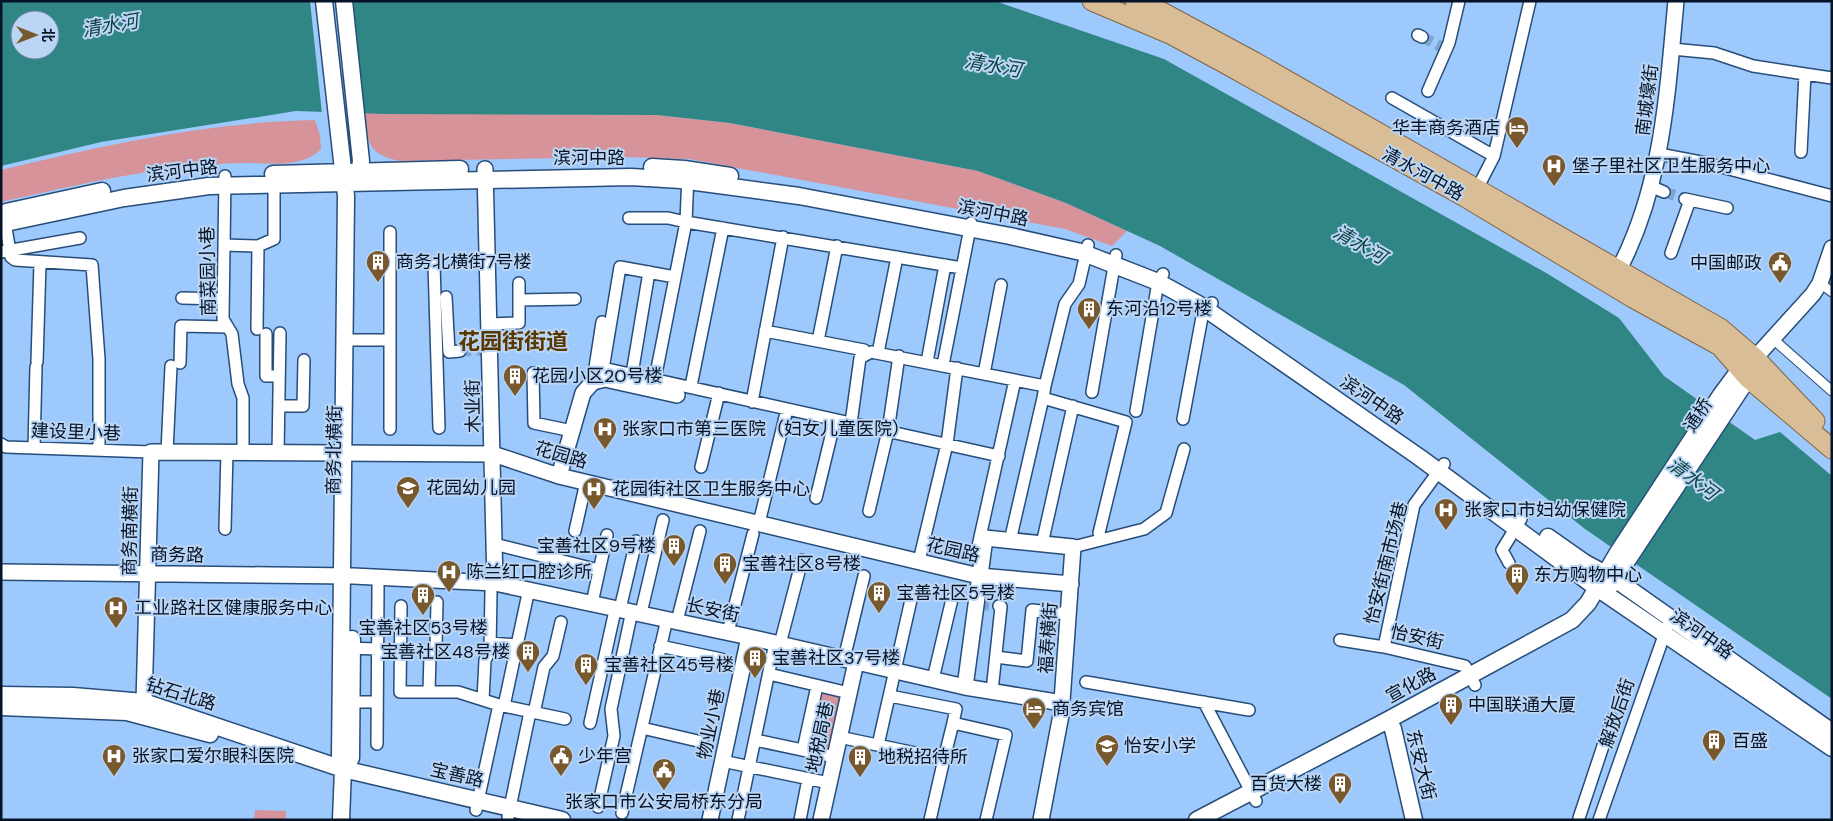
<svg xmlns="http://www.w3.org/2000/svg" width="1833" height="821" font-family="'DM Sans','Noto Sans SC',sans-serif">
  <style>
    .green { fill: #d6949a }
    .water { fill: #308685; fill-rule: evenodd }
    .pier { fill: #9ec9fd }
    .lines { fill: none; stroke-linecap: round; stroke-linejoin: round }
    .minor-tunnel { stroke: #7fa5d2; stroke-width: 11; stroke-dasharray: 11 5.5; stroke-linecap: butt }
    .pedestrian-casing { stroke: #274d79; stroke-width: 11 }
    .minor-casing { stroke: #274d79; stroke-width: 14 }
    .tertiary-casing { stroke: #274d79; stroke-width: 18 }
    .secondary-casing { stroke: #274d79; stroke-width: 19 }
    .primary-casing { stroke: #7f6542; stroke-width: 21 }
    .pedestrian { stroke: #fff; stroke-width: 9 }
    .minor { stroke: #fff; stroke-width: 11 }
    .tertiary { stroke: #fff; stroke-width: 15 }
    .secondary { stroke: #fff; stroke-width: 16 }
    .primary { stroke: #d9bd97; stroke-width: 19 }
    .labels { text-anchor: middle; stroke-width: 4; stroke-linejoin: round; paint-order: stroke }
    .street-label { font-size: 18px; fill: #051326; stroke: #bbd5f4 }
    .poi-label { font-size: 18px; fill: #051326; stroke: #bbd5f4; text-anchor: start }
    .water-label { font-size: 19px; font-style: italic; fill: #0e4241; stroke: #bbd5f4 }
    .district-label { font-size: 22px; font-weight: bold; fill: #593800; stroke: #bbd5f4 }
  </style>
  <rect width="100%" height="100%" fill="#9ec9fd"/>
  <path class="green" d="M365,113L657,115L730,123L978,171L1066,203L1127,231L1112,246L1065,229L689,159L622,157L400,161C367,154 368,143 365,113Z
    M315,120L320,135L321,149C302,169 268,163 242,163C160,165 81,184 1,202V170C104,145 209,122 315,120Z
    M819,689L846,695L833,753L806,747Z
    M255,810L286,811V820H254Z"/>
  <path class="water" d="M1,1H995L1164,59L1548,274L1619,318L1664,376L1755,440L1780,432L1832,476V699L1585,529L1404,385L1160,246L1066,203L978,171L730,123L657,115L386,114L296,111L101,142L1,166ZM20,20H50V50H20Z"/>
  <path class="pier" d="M310,1H353L365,116L322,114Z"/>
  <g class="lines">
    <path class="minor-tunnel" d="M1422,37L1442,47
      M1664,192L1683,198
      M460,351L482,350
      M978,604L999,606"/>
    <g class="pedestrian-casing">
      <path id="pedestrian" d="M1820,283L1832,292
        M1773,339L1832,391"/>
    </g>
    <g class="minor-casing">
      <path id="minor" d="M1418,35L1422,37
        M1672,49L1714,53L1753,66L1805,74L1801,152
        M1805,74L1832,78
        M1428,91L1449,43L1459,1
        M1392,98L1494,156
        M1659,154L1706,163L1832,196
        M225,176L223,319L232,334L238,384L243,398V453
        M1650,186L1664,192
        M1477,189L1494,156L1530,1
        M1685,199L1727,208
        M4,217L11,257L15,260L92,265L99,359V450
        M629,218H668L686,222L688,174
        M224,245L258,246L274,239V179
        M1,252L80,238
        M1671,253L1690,200
        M434,264L439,428
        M446,297L449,352L460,351
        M182,298L223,299
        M519,300L575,299
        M489,324L519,323V283
        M257,329L258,246
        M765,331L864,350L866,353
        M266,334V376H279
        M345,340H390
        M818,341L837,246
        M878,353L897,257
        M37,362L40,263
        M927,362L945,265
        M180,363L181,326L228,327
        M943,365L971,223
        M603,368L999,456
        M533,373L534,423L572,431
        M594,374L602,322
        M632,374L649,272
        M984,374L1001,285
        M602,375L620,267L675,277
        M655,379L686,222L962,268
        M691,386L723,228
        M1045,386L1065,304L1079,284L1088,245
        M1092,392L1116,255
        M752,402L783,237
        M279,406H303L304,360
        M1136,411L1158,282L1163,274
        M1183,419L1202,317L1212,303
        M851,423L860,358L871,352L1045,386L1043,398L1126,422L1099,533
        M390,429V232
        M1,444L6,447L151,452
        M34,448L36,367
        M167,452L171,366
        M278,453L280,333
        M701,467L719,393
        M816,498L835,420
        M869,511L888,431L899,356
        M759,523L787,409
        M225,529L227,452
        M575,531L586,482
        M1010,541L1043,398
        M494,544L599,570
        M1042,544L1073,406
        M978,546L1015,380
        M1073,547L1144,529L1166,513L1184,449
        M919,561L947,444L957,368
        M1509,563L1502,550L1521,519
        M592,603L607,535
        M401,606L400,692H458L499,705L565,719
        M620,609L636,541
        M641,613L663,520
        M677,621L700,531
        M728,632L753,534
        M1340,640L1384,647L1465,666L1475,685
        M490,643L517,645
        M780,644L802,560
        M660,646L721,659
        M1384,647L1414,505L1444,464
        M344,648L378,649
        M996,657L1027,661L1032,610L1068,614
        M844,659L864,576
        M769,674L849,693
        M933,679L952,599
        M1086,682L1249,710
        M992,691L1001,607L999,606
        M429,692L430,654L436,646L437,602
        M890,696L956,709L953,723
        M483,700L485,660L490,651L491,591
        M346,702H377
        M1204,702L1256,801
        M504,706L529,589
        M534,713L544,667L553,656L561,622
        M590,723L614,615
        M642,728L702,742
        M839,737L944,759L953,723L1006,735L986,820
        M755,740L835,757
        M377,744L378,586
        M878,745L913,591
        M803,750L817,686
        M722,761L829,783
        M598,807L614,736L611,709L632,611
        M476,810L499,705
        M622,813L667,619
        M508,817L530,712
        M1579,818L1612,719
        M738,820L775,643
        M800,820L808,779
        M930,820L944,759
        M1599,820L1667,627"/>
    </g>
    <g class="tertiary-casing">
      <path id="tertiary" d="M485,169L495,583
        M1613,280C1662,195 1667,97 1676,1
        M1755,358L1813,294L1820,283L1832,248
        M559,476L583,393L593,382L605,379L677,395
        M1,572L353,576L495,583L749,637L965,687L1062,703
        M965,687L985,538L1073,547L1061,715L1041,820
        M144,702L151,452L493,454L559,476L979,576L1071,584
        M710,820L749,637
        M821,820L856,662"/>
    </g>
    <g class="secondary-casing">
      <path id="secondary" d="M324,1L346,196L340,756L343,769L341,820
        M344,1L361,161L358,180
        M652,167L684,169L730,176
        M273,174L460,169
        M6,212L102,191
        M1,224L124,198L209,186L631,177L681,180L799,196L1010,236L1081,252L1158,282L1200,305L1419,457L1597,588L1832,748
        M1548,537L1585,563L1615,579L1832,732
        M1611,585L1748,378L1752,367
        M1,695L73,696L144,702L343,769L562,820
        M1,707L127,712L210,734
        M1388,720L1393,729L1414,820
        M343,769L351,758L352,639
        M1197,820L1388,720L1572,620L1588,603L1617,554L1721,395L1741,368L1750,361"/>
    </g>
    <g class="primary-casing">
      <path id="primary" d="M1092,1L1170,34L1222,62L1465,197L1633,298L1720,346L1748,378L1832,449
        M1135,1L1164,13L1255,62L1720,328L1755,358L1815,421"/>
    </g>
    <use href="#pedestrian" class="pedestrian"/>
    <use href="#minor" class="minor"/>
    <use href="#tertiary" class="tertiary"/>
    <use href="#secondary" class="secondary"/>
    <use href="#primary" class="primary"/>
  </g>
  <defs>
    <g id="hotel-pin" transform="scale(1.25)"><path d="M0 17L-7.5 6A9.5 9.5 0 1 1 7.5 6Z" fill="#78592e" stroke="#bbd5f4"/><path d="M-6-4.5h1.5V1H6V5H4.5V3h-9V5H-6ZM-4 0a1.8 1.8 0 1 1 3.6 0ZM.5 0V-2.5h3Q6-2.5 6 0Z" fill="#fff"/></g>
    <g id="hospital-pin" transform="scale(1.25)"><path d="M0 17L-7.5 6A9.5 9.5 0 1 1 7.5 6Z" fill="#78592e" stroke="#bbd5f4"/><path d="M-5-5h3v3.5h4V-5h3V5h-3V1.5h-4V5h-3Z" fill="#fff"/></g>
    <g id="building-pin" transform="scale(1.25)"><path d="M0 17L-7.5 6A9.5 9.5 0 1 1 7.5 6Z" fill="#78592e" stroke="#bbd5f4"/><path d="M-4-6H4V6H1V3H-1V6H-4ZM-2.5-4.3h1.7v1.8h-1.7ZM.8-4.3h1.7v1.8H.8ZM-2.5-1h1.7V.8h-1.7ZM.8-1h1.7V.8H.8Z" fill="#fff"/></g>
    <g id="civic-pin" transform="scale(1.25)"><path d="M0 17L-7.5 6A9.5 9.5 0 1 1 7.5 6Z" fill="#78592e" stroke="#bbd5f4"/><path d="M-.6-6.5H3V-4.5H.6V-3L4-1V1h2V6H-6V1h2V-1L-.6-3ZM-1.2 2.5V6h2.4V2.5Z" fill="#fff"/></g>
    <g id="school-pin" transform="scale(1.25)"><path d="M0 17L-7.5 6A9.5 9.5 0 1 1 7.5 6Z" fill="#78592e" stroke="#bbd5f4"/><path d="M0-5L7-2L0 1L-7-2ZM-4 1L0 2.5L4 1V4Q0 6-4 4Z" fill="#fff"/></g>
  </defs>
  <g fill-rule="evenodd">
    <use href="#hotel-pin" x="1517" y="128"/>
    <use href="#hospital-pin" x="1554" y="166"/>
    <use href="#building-pin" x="378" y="262"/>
    <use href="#civic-pin" x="1780" y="263"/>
    <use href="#building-pin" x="1089" y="309"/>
    <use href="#building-pin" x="515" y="376"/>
    <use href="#hospital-pin" x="605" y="429"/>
    <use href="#school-pin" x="408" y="488"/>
    <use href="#hospital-pin" x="594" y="489"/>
    <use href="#hospital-pin" x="1446" y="510"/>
    <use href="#building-pin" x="674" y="546"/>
    <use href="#building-pin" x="725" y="564"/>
    <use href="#hospital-pin" x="449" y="572"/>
    <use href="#building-pin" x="1517" y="575"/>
    <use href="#building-pin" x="879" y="593"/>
    <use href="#building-pin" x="423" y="595"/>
    <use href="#hospital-pin" x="116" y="608"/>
    <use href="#building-pin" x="528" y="652"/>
    <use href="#building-pin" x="755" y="658"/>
    <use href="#building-pin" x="586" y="665"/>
    <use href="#building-pin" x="1451" y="705"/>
    <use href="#hotel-pin" x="1034" y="709"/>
    <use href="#building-pin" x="1714" y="741"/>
    <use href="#school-pin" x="1107" y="746"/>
    <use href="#hospital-pin" x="114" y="756"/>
    <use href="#civic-pin" x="561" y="756"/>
    <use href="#building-pin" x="860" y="757"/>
    <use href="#civic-pin" x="664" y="770"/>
    <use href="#building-pin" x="1340" y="784"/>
  </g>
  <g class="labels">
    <g class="street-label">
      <text transform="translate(1647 100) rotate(-83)" y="6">南城壕街</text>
      <text x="589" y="164">滨河中路</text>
      <text transform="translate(182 171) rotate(-7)" y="6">滨河中路</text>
      <text transform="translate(1423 174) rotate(29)" y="6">清水河中路</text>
      <text transform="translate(993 213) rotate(11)" y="6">滨河中路</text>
      <text transform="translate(208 271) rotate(-91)" y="6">南菜园小巷</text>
      <text transform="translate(1372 400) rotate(34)" y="6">滨河中路</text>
      <text transform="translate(473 406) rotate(-91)" y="6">木业街</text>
      <text transform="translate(1698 415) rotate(-57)" y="6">通桥</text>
      <text transform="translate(76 432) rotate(2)" y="6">建设里小巷</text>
      <text transform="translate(334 450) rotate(-89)" y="6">商务北横街</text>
      <text transform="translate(561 455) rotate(16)" y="6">花园路</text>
      <text transform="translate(130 531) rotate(-89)" y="6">商务南横街</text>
      <text transform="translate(953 550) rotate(13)" y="6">花园路</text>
      <text transform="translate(177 555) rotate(1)" y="6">商务路</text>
      <text transform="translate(1386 563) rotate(-76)" y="6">怡安街南市场巷</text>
      <text transform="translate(713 610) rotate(12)" y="6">长安街</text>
      <text transform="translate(1702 634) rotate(35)" y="6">滨河中路</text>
      <text transform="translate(1417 637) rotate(13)" y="6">怡安街</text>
      <text transform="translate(1048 638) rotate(-86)" y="6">福寿横街</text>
      <text transform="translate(1411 685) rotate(-29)" y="6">宣化路</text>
      <text transform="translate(181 694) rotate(17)" y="6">钻石北路</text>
      <text transform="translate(1617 713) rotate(-71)" y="6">解放后街</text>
      <text transform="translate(711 724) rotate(-78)" y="6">物业小巷</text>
      <text transform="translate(820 737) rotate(-78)" y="6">地税局巷</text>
      <text transform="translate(1421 765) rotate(76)" y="6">东安大街</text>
      <text transform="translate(457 775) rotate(13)" y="6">宝善路</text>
    </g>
    <g class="poi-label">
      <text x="1500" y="134" text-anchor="end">华丰商务酒店</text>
      <text x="1572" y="172">堡子里社区卫生服务中心</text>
      <text x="396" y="268">商务北横街7号楼</text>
      <text x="1762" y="269" text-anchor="end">中国邮政</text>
      <text x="1106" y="315">东河沿12号楼</text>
      <text x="532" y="382">花园小区20号楼</text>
      <text x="622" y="435">张家口市第三医院（妇女儿童医院）</text>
      <text x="426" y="494">花园幼儿园</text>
      <text x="612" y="495">花园街社区卫生服务中心</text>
      <text x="1464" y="516">张家口市妇幼保健院</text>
      <text x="656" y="552" text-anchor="end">宝善社区9号楼</text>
      <text x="742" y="570">宝善社区8号楼</text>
      <text x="466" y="578">陈兰红口腔诊所</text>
      <text x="1534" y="581">东方购物中心</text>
      <text x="896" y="599">宝善社区5号楼</text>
      <text x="134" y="614">工业路社区健康服务中心</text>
      <text x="423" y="634" text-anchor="middle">宝善社区53号楼</text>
      <text x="510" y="658" text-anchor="end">宝善社区48号楼</text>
      <text x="772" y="664">宝善社区37号楼</text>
      <text x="604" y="671">宝善社区45号楼</text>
      <text x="1468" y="711">中国联通大厦</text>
      <text x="1052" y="715">商务宾馆</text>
      <text x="1732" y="747">百盛</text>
      <text x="1124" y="752">怡安小学</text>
      <text x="132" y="762">张家口爱尔眼科医院</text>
      <text x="578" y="762">少年宫</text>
      <text x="878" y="763">地税招待所</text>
      <text x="1322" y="790" text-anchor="end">百货大楼</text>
      <text x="664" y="808" text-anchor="middle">张家口市公安局桥东分局</text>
    </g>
    <g class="water-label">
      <text transform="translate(110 25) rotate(-10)" y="7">清水河</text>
      <text transform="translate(993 65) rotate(10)" y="7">清水河</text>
      <text transform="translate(1360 244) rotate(30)" y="7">清水河</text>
      <text transform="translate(1693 478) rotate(37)" y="7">清水河</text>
    </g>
    <g class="district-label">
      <text x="513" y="349">花园街街道</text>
    </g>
  </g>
  <rect width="1833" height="821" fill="none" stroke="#051326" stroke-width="5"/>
  <g transform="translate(35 35) rotate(90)"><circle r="24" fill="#bbd5f4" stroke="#7287a2"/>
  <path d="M0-4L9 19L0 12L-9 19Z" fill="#78592e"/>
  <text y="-8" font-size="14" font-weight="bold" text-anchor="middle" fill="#051326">北</text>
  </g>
</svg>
